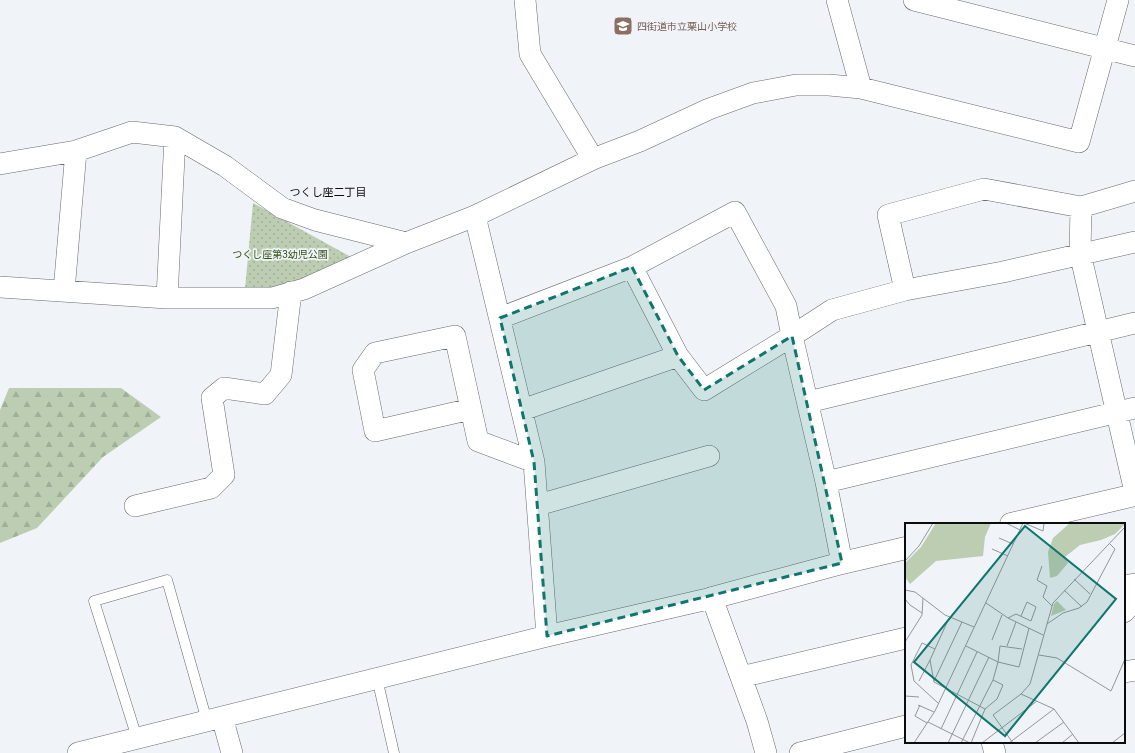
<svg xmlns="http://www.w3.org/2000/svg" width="1135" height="753" font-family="Roboto,'Noto Sans JP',sans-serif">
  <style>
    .grass { fill: url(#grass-dots) }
    .forest { fill: url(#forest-firs) }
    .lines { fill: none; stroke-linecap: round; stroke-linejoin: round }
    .service-casing { stroke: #686a6e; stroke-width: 11 }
    .minor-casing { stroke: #686a6e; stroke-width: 22 }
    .tertiary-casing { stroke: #686a6e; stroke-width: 23 }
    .service { stroke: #fff; stroke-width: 10 }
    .minor { stroke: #fff; stroke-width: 21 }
    .tertiary { stroke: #fff; stroke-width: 22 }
    .marked { fill: #0f766e; fill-opacity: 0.2; stroke: #0f766e; stroke-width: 3; stroke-dasharray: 8 5; stroke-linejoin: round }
    .labels { text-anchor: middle; stroke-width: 3.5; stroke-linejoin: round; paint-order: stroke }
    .education-label { font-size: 10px; fill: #785e54; stroke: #f0f3f7; text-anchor: start }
    .park-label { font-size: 10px; fill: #2e5013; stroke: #f0f3f7 }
    .neighbourhood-label { font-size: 11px; fill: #0b0c0e; stroke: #f0f3f7 }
    .inset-road { fill: none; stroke: #94979a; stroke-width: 1 }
    .view { fill: #0f766e; fill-opacity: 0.15; stroke: #0f766e; stroke-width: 2 }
    .inset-edge { fill: none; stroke: #0b0c0e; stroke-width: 2 }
  </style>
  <defs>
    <pattern id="grass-dots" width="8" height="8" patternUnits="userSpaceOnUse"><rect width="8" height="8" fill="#bccdb2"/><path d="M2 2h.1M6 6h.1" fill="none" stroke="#a0af98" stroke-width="1.8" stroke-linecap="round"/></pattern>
    <pattern id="forest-firs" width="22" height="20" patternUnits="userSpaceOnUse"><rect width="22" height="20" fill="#bccdb2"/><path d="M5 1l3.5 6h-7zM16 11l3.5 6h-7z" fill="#a0af98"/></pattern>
  </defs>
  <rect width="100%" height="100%" fill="#f0f3f7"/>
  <path class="grass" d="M253,203L351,257L297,282L274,289H245Z"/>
  <path class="forest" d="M9,388H121L161,417L103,457L37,528L0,543V410Z"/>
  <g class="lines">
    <g class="service-casing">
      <path id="service" d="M377,678L394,753
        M137,738L94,601L167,580L207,721"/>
    </g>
    <g class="minor-casing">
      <path id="minor" d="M525,0L530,54L593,159
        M837,0L861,88
        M914,0L1135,56
        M0,164L76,151L132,132L175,137L225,166L282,208L315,220L406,243
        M1081,207L1080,253L1135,492
        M475,216L534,462L547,636
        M0,287L167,298H272L304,289L406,243L475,216L593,159L640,141L709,109L753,93L796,85H829L861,88L1079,142L1118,0
        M905,290L888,215L984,189L1081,207L1135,191
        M64,291L76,151
        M167,298L175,137
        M500,318L632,267L735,212L786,306L792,336L704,390L678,356L632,267
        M808,402L1135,323
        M471,409L375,431L363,370L375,353L455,336L478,441L534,462
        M522,410L678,356
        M826,482L1135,408
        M538,505L709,456
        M135,506L211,488L224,475L212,398L224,388L265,394L281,375L291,292
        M842,563L826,482L792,336L832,310L905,290L1003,272L1135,242
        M1124,586L1135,584
        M1124,612L1135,599
        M1124,672L1135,670
        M741,677L906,638
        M222,717L232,753
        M992,742L995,753
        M78,753L547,636L712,598L757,721L766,753
        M800,753L906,726"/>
    </g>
    <g class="tertiary-casing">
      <path id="tertiary" d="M1011,524L1135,495
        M712,598L842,563L906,548"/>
    </g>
    <use href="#service" class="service"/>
    <use href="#minor" class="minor"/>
    <use href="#tertiary" class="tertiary"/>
  </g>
  <path class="marked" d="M632,267L678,356L704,390L792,336L842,563L547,636L534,462L500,318Z"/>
  <defs>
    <g id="school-square" transform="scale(1)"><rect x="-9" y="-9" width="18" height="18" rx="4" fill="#8d6e63" stroke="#f0f3f7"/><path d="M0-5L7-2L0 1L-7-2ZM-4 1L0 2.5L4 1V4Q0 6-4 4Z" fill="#fff"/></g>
  </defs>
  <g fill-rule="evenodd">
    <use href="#school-square" x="623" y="26"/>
  </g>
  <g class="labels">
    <g class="education-label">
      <text x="637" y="30">四街道市立栗山小学校</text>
    </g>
    <g class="park-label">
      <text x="280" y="258">つくし座第3幼児公園</text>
    </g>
    <g class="neighbourhood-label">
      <text x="328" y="196">つくし座二丁目</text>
    </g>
  </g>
  <g transform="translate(905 523)">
    <rect width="220" height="220" fill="#f0f3f7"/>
    <path d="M152,78L161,87L146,93L149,81Z" fill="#bccdb2"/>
    <path d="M31,0H86L80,14L78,33L31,38L5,61L0,54V40L16,24ZM165,0L220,1L210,11L196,17L175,22L160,34L163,40L152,53L145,55L143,29L148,15Z" fill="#bccdb2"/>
    <path class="inset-road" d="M101,0L115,7M119,0L138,8L139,0M94,15L108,21M87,26L103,33M0,38L14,23L28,0M137,43L132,57L142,63L138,74L147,83M169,56L185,71M0,67L10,69L40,92L69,104M159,67L177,84M0,76L5,82L17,90M81,80L103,95L138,112M44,95L25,137L29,159L80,186M103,95L111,91L126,98L131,84L122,79L116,93M142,101L158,90L174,85L182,79L210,26L205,21M87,117L97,92M0,119L17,92L18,75M102,123L111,99M30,126L17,120L6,142L9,158L33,180M117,126L95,123L93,139L114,144L124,105M134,132L152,135L206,168L220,136M14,158L25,137M29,158L57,99M116,171L149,186L174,220M0,173L14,174M13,182L29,189M15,182L10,193L22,200M23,199L65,220M36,206L72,129M9,220L30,188L118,0M43,220L84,134M56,220L88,157L93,139L61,123M66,220L80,186L92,176L98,162L88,157M77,220L132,178M104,220L149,186M108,220L88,192L116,171L125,161L148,80L220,4M130,220L159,199M157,220L168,211M207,220L220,210"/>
    <path class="view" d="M120,3L211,76L100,213L9,139Z"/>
    <rect width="220" height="220" class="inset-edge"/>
  </g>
</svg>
